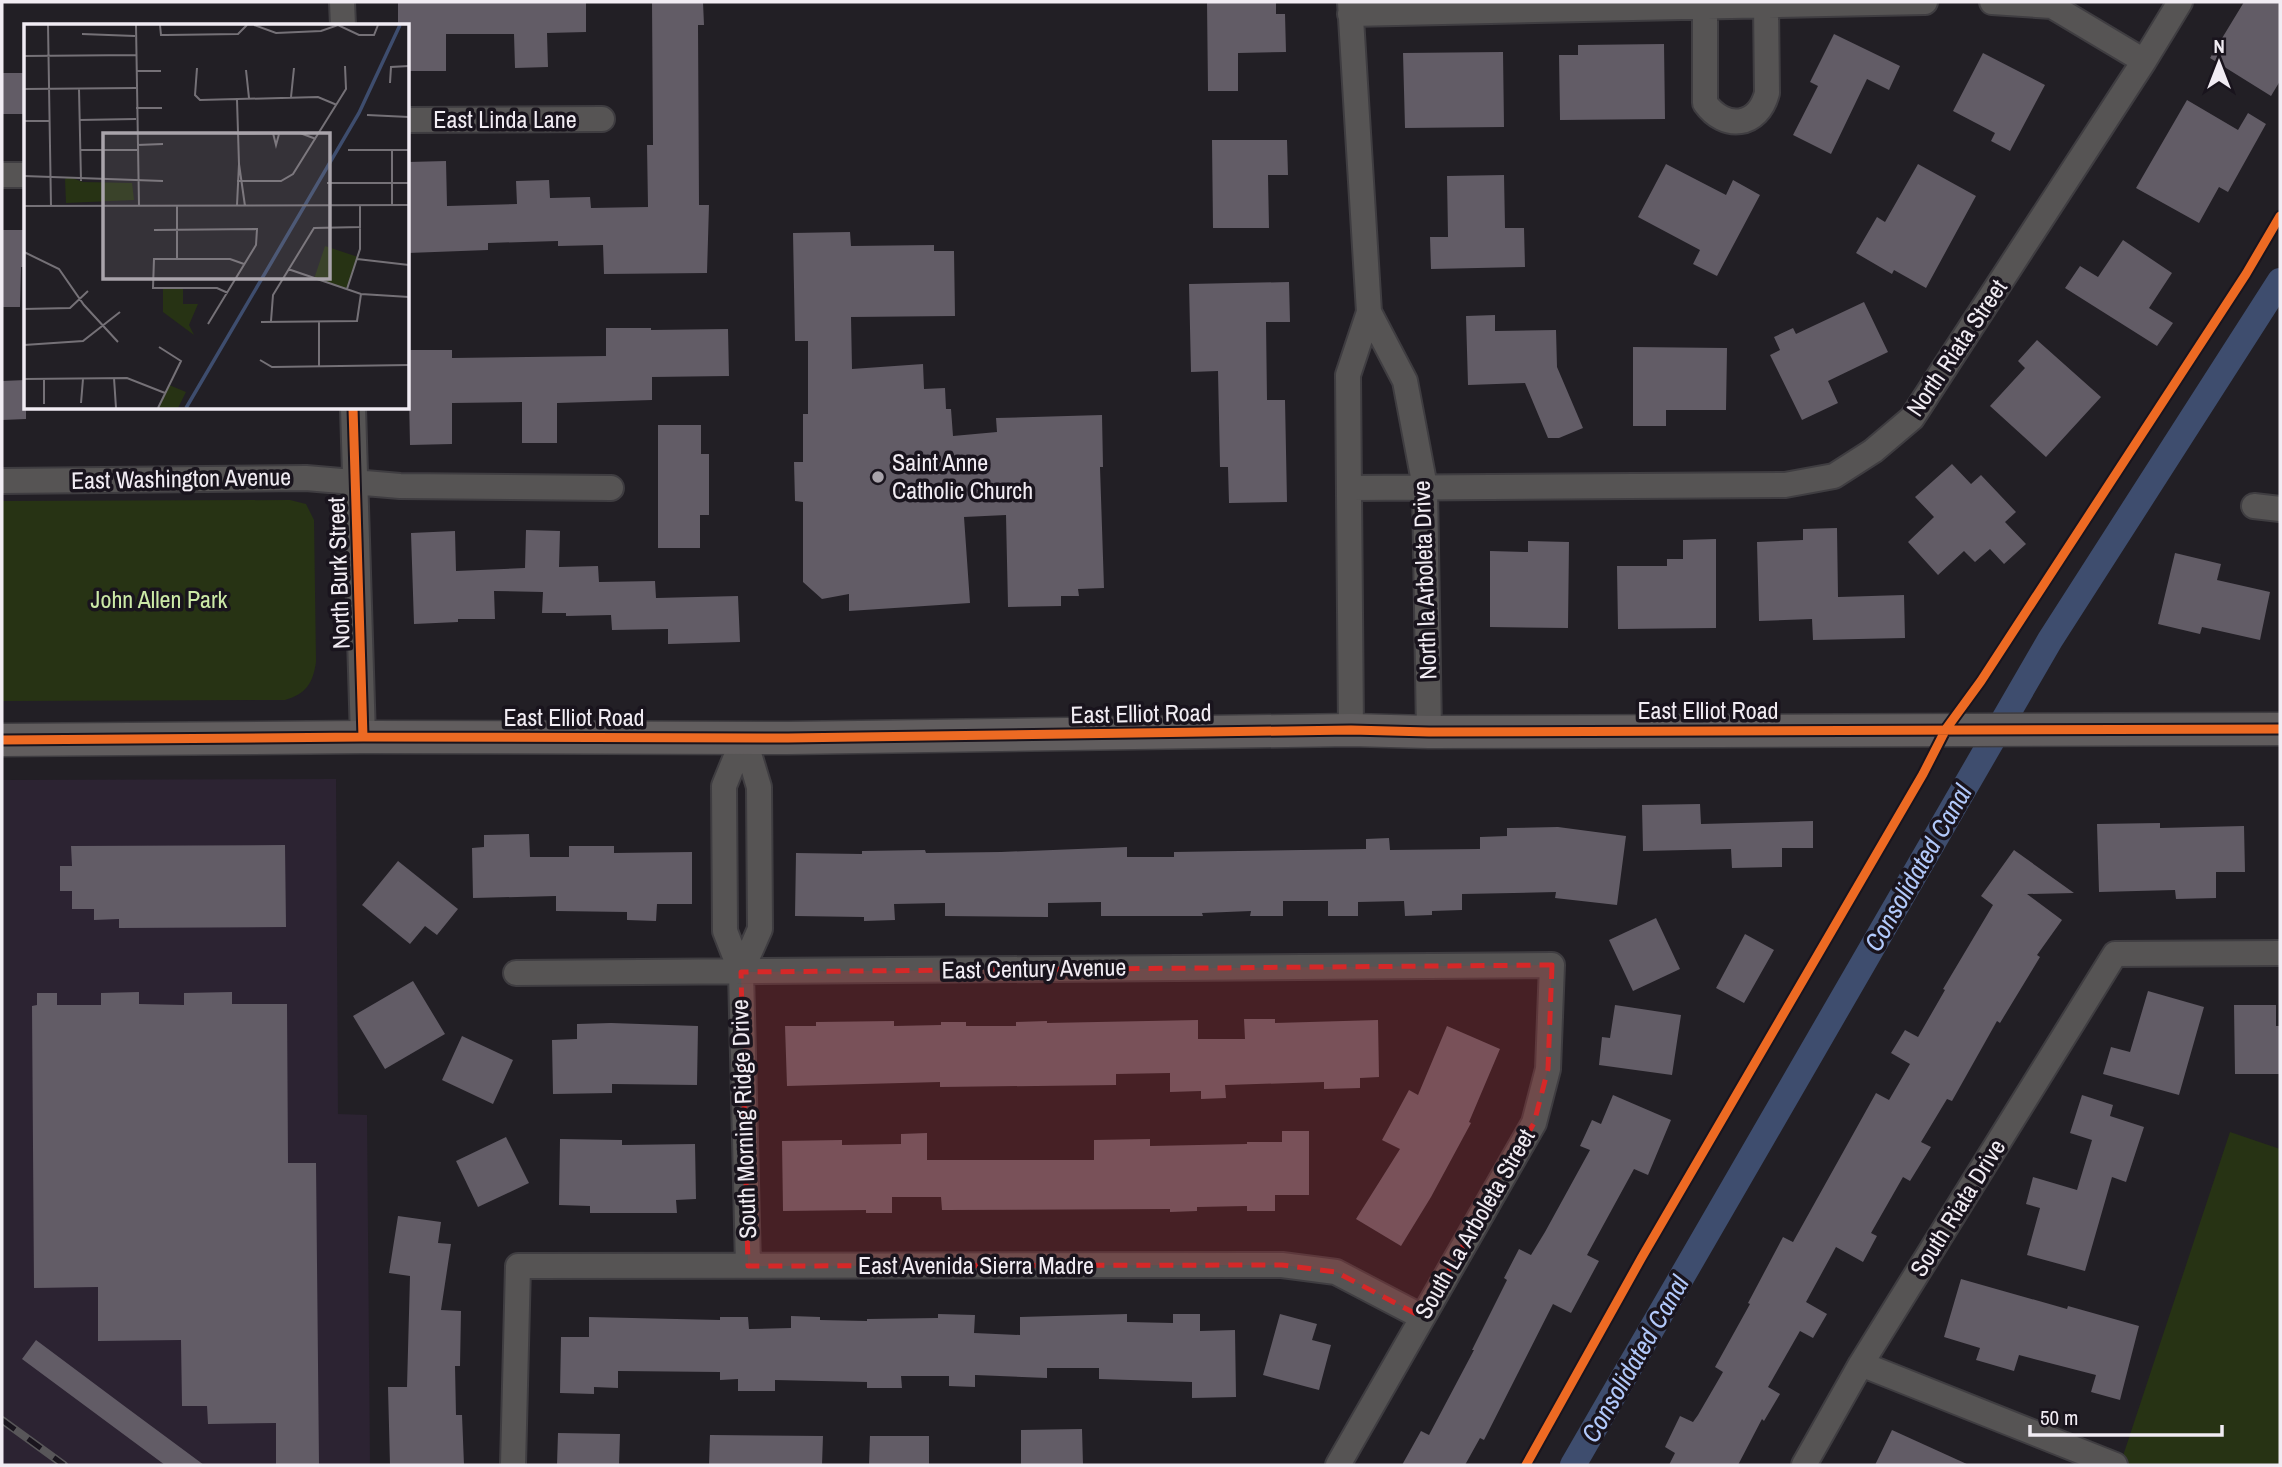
<svg xmlns="http://www.w3.org/2000/svg" width="2282" height="1467" font-family="'Archivo Narrow',sans-serif">
  <style>
    .built { fill: #2c2332 }
    .green { fill: #273314 }
    .lines { fill: none; stroke-linecap: round; stroke-linejoin: round }
    .canal { stroke: #3e4d6e; stroke-width: 26 }
    .building { fill: #625c66 }
    .minor-casing { stroke: #3f3d41; stroke-width: 28 }
    .major-casing { stroke: #3f3d41; stroke-width: 35 }
    .minor { stroke: #565454; stroke-width: 24 }
    .major { stroke: #615d5e; stroke-width: 32 }
    .rail-casing { stroke: #585659; stroke-width: 8 }
    .rail { stroke: #19141d; stroke-width: 5; stroke-dasharray: 16; stroke-linecap: butt }
    .cycleway-casing { stroke: #19141d; stroke-width: 13 }
    .cycleway { stroke: #ed6a23; stroke-width: 9 }
    .marked { fill: #d62828; fill-opacity: 0.2; stroke: #d62828; stroke-width: 5; stroke-dasharray: 14 9; stroke-linejoin: round }
    .poi-dot { fill: #a9a4ab; stroke: #19141d; stroke-width: 2.5 }
    .labels { text-anchor: middle; stroke-width: 7; stroke-linejoin: round; paint-order: stroke }
    .street-label { font-size: 24px; fill: #f1ecf3; stroke: #19141d }
    .poi-label { font-size: 24px; fill: #f1ecf3; stroke: #19141d; text-anchor: start }
    .park-label { font-size: 24px; fill: #cceaa7; stroke: #19141d }
    .water-label { font-size: 26px; font-style: italic; fill: #b2c9fb; stroke: #19141d }
    .inset-river { fill: none; stroke: #3e4d6e; stroke-width: 3.5 }
    .inset-road { fill: none; stroke: #757177; stroke-width: 2 }
    .view { fill: #a9a4ab; fill-opacity: 0.15; stroke: #a9a4ab; stroke-width: 3.5 }
    .inset-edge { fill: none; stroke: #f1ecf3; stroke-width: 3.5 }
  </style>
  <rect width="100%" height="100%" fill="#221f25"/>
  <path class="built" d="M336,779L338,1114L367,1115L370,1465H2V780Z"/>
  <path class="green" d="M290,500L306,504L314,520L316,662C313,683 306,694 285,700L2,701V501Z
    M2230,1132L2280,1149V1465H2120Z"/>
  <g class="lines">
    <path class="canal" d="M1573,1465L2050,640L2280,281"/>
  </g>
  <path class="building" d="M398,2H586V32L547,33L548,67L515,68L514,34H446V71H408V26H398Z
    M652,2H703L704,25H698L699,205H709L707,273L604,274L603,245L558,246V241L488,243V250L408,253V162L446,161L447,206L517,204L516,181L549,180L550,198L590,197L591,208L648,207L647,145H653Z
    M1207,2H1276V14H1285L1286,52L1238,53V91H1208Z
    M2244,2H2280V81L2271,96L2210,58Z
    M1834,34L1900,66L1889,90L1867,79L1831,154L1793,135L1818,86L1810,82Z
    M1664,44L1665,119L1560,120L1559,55H1578V45Z
    M1503,52L1504,127L1405,128L1403,53Z
    M1983,53L2045,85L2010,151L1991,141L1995,133L1953,111Z
    M2,73H26V114H2Z
    M2187,100L2238,130L2248,113L2266,124L2228,192L2219,187L2199,223L2136,188Z
    M1212,140H1287L1288,175H1268L1269,228H1213Z
    M1666,164L1726,195L1733,180L1760,195L1717,276L1693,264L1700,250L1638,217Z
    M1918,164L1976,196L1926,288L1894,270L1892,274L1856,253L1877,217L1885,222Z
    M1504,175L1505,228H1524L1525,267L1431,269L1430,237H1448L1447,176Z
    M2,230H26V267H21L20,307H2Z
    M850,232L851,246L934,245V251H954L955,316L851,317L852,369L923,364L924,389L945,388L946,409H951L953,436L997,432L996,418L1102,415L1103,467H1100L1104,588L1078,589L1079,596H1061V606L1008,607L1006,515L964,517L970,603L849,611V594L822,599L803,582V502L795,501L794,462H803V414H808V341H795L793,233Z
    M2123,240L2172,273L2149,308L2173,323L2157,346L2065,288L2080,266L2098,277Z
    M1289,282L1290,322H1266L1267,400H1285L1287,502L1229,503L1228,467H1220L1218,371L1191,372L1189,284Z
    M1864,302L1888,352L1828,381L1838,403L1802,420L1770,355L1780,350L1774,337L1793,328L1796,334Z
    M1495,315V331L1556,330L1557,367L1583,428L1559,438H1548L1525,383L1468,385L1466,316Z
    M606,328H651V330L728,329L729,376L652,377V400L557,403V443H522V402L452,403V444L410,445L408,350H452V358L606,356Z
    M2037,340L2101,397L2046,457L1990,406L2025,368L2018,361Z
    M1633,347L1727,348L1726,410H1666V426H1633Z
    M26,380V419L2,420V381Z
    M658,425H701V454H709V515H700V548H658Z
    M1952,464L1971,484L1981,475L2016,512L2005,522L2026,544L2004,564L1990,549L1975,562L1964,551L1938,575L1908,542L1934,517L1915,497Z
    M1837,528L1838,597L1904,595L1905,638L1813,640L1812,619L1759,621L1757,542L1803,540V529Z
    M526,530L560,531L559,567L598,566L599,582L655,581L656,598L738,596L740,642L668,644V629L612,630L611,615L566,616V613H542L543,592L494,591L495,619H458V622L414,624L411,533L455,531L456,571L525,568Z
    M1716,539V628L1618,629L1617,566H1667V559H1683V540Z
    M1528,541L1569,542L1568,628L1490,627V551L1528,552Z
    M2175,553L2221,564L2217,580L2270,592L2260,640L2202,627L2200,634L2158,624Z
    M1700,804L1701,824L1813,821V848H1782V867L1732,868L1731,849L1643,851L1642,805Z
    M2160,823V828L2244,826L2245,872H2216V898L2176,899L2175,890L2099,892L2097,824Z
    M1558,827L1626,836L1617,905L1555,898L1556,892L1462,894V910L1432,911V915L1405,916L1404,901L1358,902V916H1328V901H1283V916H1250L1251,911L1202,913L1203,916H1101V902L1048,903V917L945,916V903L894,904L895,920L864,921V917L795,916L796,853L862,854V851L925,850L926,853L1001,852L1127,847V857H1174V852L1366,849V839L1389,838L1390,850L1480,849V837L1507,836V828Z
    M529,834L530,857H569V846H614V853L692,852V904H657L656,921L627,920V912L556,911V896L473,898L472,848L484,847V835Z
    M285,845L286,927L119,928V919L94,920V909H72V891H60V866H72L71,846Z
    M2014,850L2074,893L2027,894L2062,920L2037,955L2040,957L2000,1023L1997,1021L1952,1101L1947,1099L1921,1142L1931,1147L1910,1181L1903,1177L1871,1233L1877,1236L1863,1262L1836,1247L1806,1302L1827,1314L1813,1338L1800,1331L1768,1387L1780,1394L1764,1421L1762,1419L1738,1465H1669L1675,1453L1665,1447L1680,1416L1693,1422L1698,1415L1723,1372L1715,1367L1750,1304L1748,1303L1783,1237L1793,1242L1876,1093L1889,1100L1910,1064L1891,1053L1905,1030L1918,1037L1945,990L1943,989L1993,905L1981,896Z
    M398,861L458,909L437,935L425,926L410,944L362,905Z
    M1656,918L1680,969L1633,991L1609,940Z
    M1745,934L1774,950L1744,1003L1716,988Z
    M413,981L445,1034L385,1069L353,1016Z
    M2148,991L2204,1007L2179,1095L2103,1074L2111,1047L2130,1052Z
    M139,992V1004L184,1005V993L232,992V1004H287L288,1163H316L319,1465H276V1423L208,1424L207,1406H182L181,1340L98,1341V1287L34,1288L32,1006L37,1005V993H57V1005H101V993Z
    M1615,1005L1681,1015L1672,1075L1599,1065L1602,1037L1610,1038Z
    M2234,1005H2276V1026H2280V1074H2235Z
    M1244,1019H1275V1023L1378,1020L1379,1077L1360,1078V1088L1324,1089V1082L1225,1085L1226,1098L1201,1099V1091L1170,1092V1073L1116,1074V1085L940,1087V1082L787,1086L785,1026H816V1022L894,1021V1026L941,1025V1022H966V1026H1016V1022L1047,1021V1023L1198,1020V1039H1245Z
    M611,1023L698,1026L697,1085L612,1084V1093L553,1094L552,1040L577,1039V1024Z
    M1447,1026L1500,1049L1469,1122L1471,1123L1431,1197L1401,1246L1356,1219L1400,1149L1382,1140L1409,1090L1418,1095Z
    M462,1036L513,1060L493,1104L442,1080Z
    M1613,1095L1671,1120L1648,1175L1634,1169L1587,1255L1599,1261L1571,1313L1553,1304L1484,1440L1480,1438L1465,1465H1402L1421,1431L1429,1435L1474,1350H1472L1507,1280L1504,1278L1519,1249L1531,1255L1545,1232L1590,1150L1580,1146L1592,1120L1601,1124Z
    M2082,1095L2113,1105L2110,1116L2144,1127L2126,1182L2112,1177L2085,1271L2027,1255L2040,1208L2026,1204L2033,1177L2077,1190L2092,1140L2070,1133Z
    M1282,1131H1309V1195H1275V1211H1247V1206L1197,1207V1211L1170,1212V1209L942,1210L941,1197H892V1213H866V1210L783,1211L782,1141L842,1140V1145L901,1144V1134L927,1133V1160H1094V1140L1150,1139V1146L1247,1144V1142H1282Z
    M506,1137L529,1183L478,1207L456,1161Z
    M560,1139L622,1140V1145L695,1144L696,1199L676,1200L677,1213H590V1206L559,1205Z
    M398,1216L441,1222L438,1243L451,1244L441,1310L461,1311L460,1366H455L456,1415H462L464,1465H390L388,1387H407L410,1276L389,1273Z
    M1961,1279L2067,1309L2068,1306L2139,1326L2120,1400L2091,1392L2096,1375L2019,1355L2014,1371L1976,1360L1980,1348L1944,1337Z
    M938,1314L975,1315L974,1333L1020,1335V1317L1127,1314V1322L1173,1323V1314H1200V1331L1235,1330L1236,1397L1192,1398V1382L1099,1379V1368H1047V1378L975,1375V1387L949,1386V1376H901L902,1388H867V1382L775,1380V1391H738V1379L720,1380V1372L618,1371V1388L594,1387V1394L560,1393L561,1337H589V1317L720,1320V1317H748L749,1329L791,1328V1316L820,1317V1320L867,1321V1319L938,1318Z
    M1280,1314L1317,1324L1312,1340L1331,1345L1319,1390L1263,1375Z
    M36,1340L127,1408L204,1465H165L22,1359Z
    M1082,1429L1083,1465H1021V1430Z
    M1892,1430L1969,1465H1875Z
    M558,1433L620,1434L619,1465H557Z
    M710,1435L823,1436L822,1465H709Z
    M870,1436H929V1465H869Z"/>
  <g class="lines">
    <g class="minor-casing">
      <path id="minor" d="M342,2L343,26
        M1350,2L1369,312
        M1992,2L2052,6L2144,61
        M1705,6V103C1725,131 1758,127 1767,93L1766,5
        M1350,14L1925,2
        M408,120L602,119
        M2,175H26
        M353,408L363,737
        M2,481L306,478L400,486L611,488
        M1351,488L1785,485L1834,476L1873,451L1912,418L2144,61L2180,2
        M2254,506L2280,509
        M1351,730L1348,375L1369,312L1405,381L1425,487L1429,732
        M744,737L724,786L725,931L741,972L748,1266
        M741,972L760,929L759,787L744,737
        M516,973L1552,965L1548,1069L1534,1123L1338,1465
        M1861,1364L2115,1465
        M513,1465L518,1266L1282,1265L1336,1272L1422,1317
        M1804,1465L1861,1364L2115,954L2280,953"/>
    </g>
    <g class="major-casing">
      <path id="major" d="M2,740L363,737L788,738L1351,730L1429,732L2280,729"/>
    </g>
    <use href="#minor" class="minor"/>
    <use href="#major" class="major"/>
    <g class="rail-casing">
      <path id="rail" d="M2,1420L64,1465"/>
    </g>
    <use href="#rail" class="rail"/>
    <g class="cycleway-casing">
      <path id="cycleway" d="M353,408L363,737
        M2,740L363,737L788,738L1351,730L1429,732L2280,729
        M1526,1465L1642,1257L1923,774L1946,729L1981,681L2246,274L2280,216"/>
    </g>
    <use href="#cycleway" class="cycleway"/>
  </g>
  <path class="marked" d="M1552,965L1548,1069L1534,1123L1422,1317L1336,1272L1282,1265L748,1266L741,972Z"/>
  <circle class="poi-dot" cx="878" cy="477" r="7"/>
  <g class="labels">
    <g class="street-label">
      <text x="505" y="128">East Linda Lane</text>
      <text transform="translate(1957 348) rotate(-56)" y="8">North Riata Street</text>
      <text transform="translate(181 479) rotate(-1)" y="8">East Washington Avenue</text>
      <text transform="translate(339 573) rotate(-92)" y="8">North Burk Street</text>
      <text transform="translate(1425 580) rotate(-92)" y="8">North la Arboleta Drive</text>
      <text x="1708" y="719">East Elliot Road</text>
      <text transform="translate(1141 714) rotate(-1)" y="8">East Elliot Road</text>
      <text x="574" y="726">East Elliot Road</text>
      <text transform="translate(1034 969) rotate(-1)" y="8">East Century Avenue</text>
      <text transform="translate(744 1119) rotate(-92)" y="8">South Morning Ridge Drive</text>
      <text transform="translate(1958 1208) rotate(-58)" y="8">South Riata Drive</text>
      <text transform="translate(1475 1224) rotate(-60)" y="8">South La Arboleta Street</text>
      <text x="976" y="1274">East Avenida Sierra Madre</text>
    </g>
    <g class="poi-label">
      <text x="892" y="471">Saint Anne<tspan x="892" dy="28">Catholic Church</tspan></text>
    </g>
    <g class="park-label">
      <text x="159" y="608">John Allen Park</text>
    </g>
    <g class="water-label">
      <text transform="translate(1918 868) rotate(-60)" y="9">Consolidated Canal</text>
      <text transform="translate(1635 1359) rotate(-60)" y="9">Consolidated Canal</text>
    </g>
  </g>
  <g transform="translate(24 24)">
    <rect width="385" height="385" fill="#221f25"/>
    <path d="M45,153L59,158L108,159L110,176L42,179L41,155ZM301,222L334,233L323,265L290,255ZM139,264H159V280H174L165,301L170,311L139,288ZM145,361L162,368L154,384H134Z" fill="#273314"/>
    <path class="inset-river" d="M162,384L335,89L376,1"/>
    <path class="inset-road" d="M24,1L27,183M112,1L115,182M136,1L137,11H142L214,10L223,1M230,1L252,9L297,7L314,1L335,11H350L354,1M58,10L111,12M0,32L112,31M173,44L171,71L176,76L294,73L313,81M222,46L225,74M112,47H137M366,59L367,43L385,42M0,65L112,64M55,65L57,157M267,73L270,44M213,76L215,140M112,84H138M343,91L385,93M55,96L112,95M0,97H26M249,109L252,121L255,110M213,110L276,109L292,115M113,121L139,120M56,126H113M324,126H385M368,127V181M0,152L139,157M213,157H257L269,150L322,65L321,42M303,159H385M213,181L215,140L221,182M0,182L385,181M153,182V235M130,206L233,205L232,221L184,300M0,228L35,245L60,281L94,318M333,235L385,241M264,245L337,270L385,273M323,265L336,225V181M204,269L193,264H129L130,235H206L220,240M0,285L46,284L64,267M247,297L249,271L290,204L337,203M237,298L333,297L337,270M0,321L59,317L96,288M236,336L248,343L385,341M295,342V297M90,354L92,384M0,355L103,354L141,369M20,355V380M57,379L59,355M134,384L157,337L135,323"/>
    <path class="view" d="M79,109H306V255H79Z"/>
    <rect width="385" height="385" class="inset-edge"/>
  </g>
  <rect width="2282" height="1467" fill="none" stroke="#f1ecf3" stroke-width="7"/>
  <g transform="translate(2219 63)" stroke="#19141d" stroke-width="5" paint-order="stroke">
  <path d="M0-5L12 26L0 18L-12 26Z" fill="#f1ecf3"/>
  <text y="-10" font-size="19" font-weight="bold" text-anchor="middle" fill="#f1ecf3">N</text>
  </g>
  <path d="M2030 1425v10h192v-10" fill="none" stroke="#f1ecf3" stroke-width="3.5"/>
  <text x="2040" y="1425" font-size="21" fill="#f1ecf3" stroke="#19141d" stroke-width="5" paint-order="stroke">50 m</text>
</svg>
